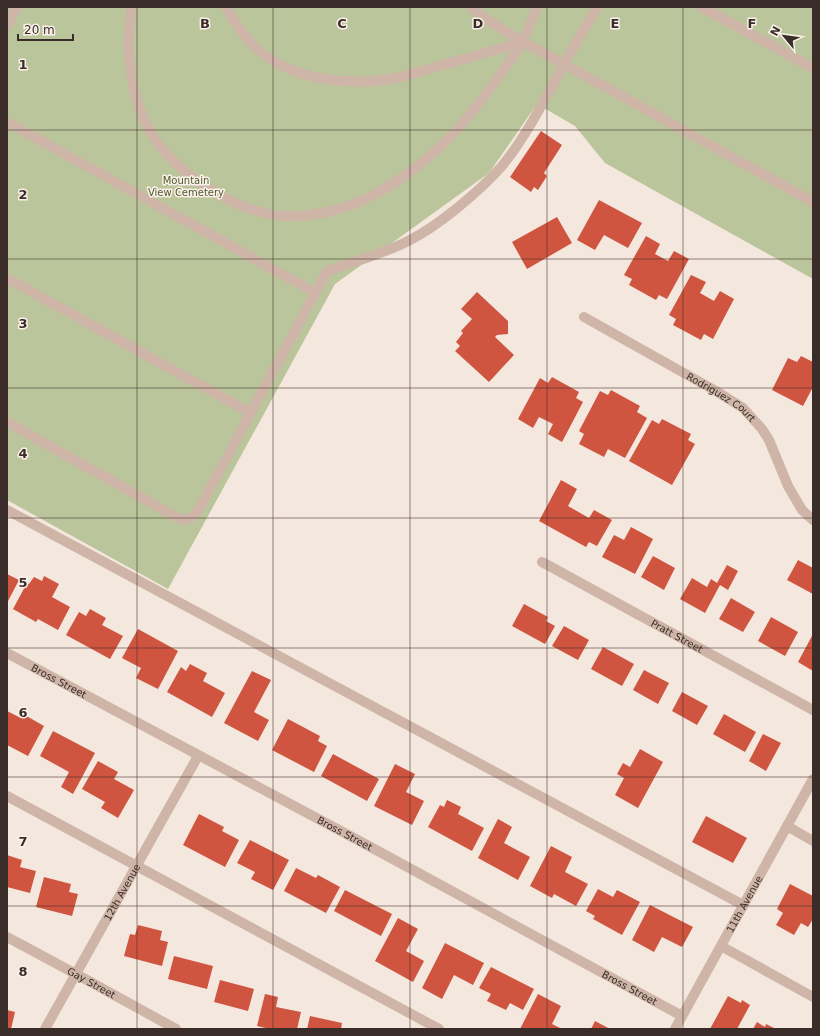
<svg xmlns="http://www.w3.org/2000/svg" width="820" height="1036" font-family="'DejaVu Sans',sans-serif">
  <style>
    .green { fill: #bbc59b }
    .building { fill: #cf5540 }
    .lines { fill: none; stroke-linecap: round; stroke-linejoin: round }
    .minor { stroke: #ceb5a7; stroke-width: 10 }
    .grid { fill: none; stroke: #3a2c28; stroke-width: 1; stroke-opacity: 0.55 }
    .labels { text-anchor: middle; stroke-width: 3; stroke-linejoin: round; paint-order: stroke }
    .park-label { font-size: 10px; fill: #4d5a2a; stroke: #fbf1ea }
    .street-label { font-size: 10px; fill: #3a2c28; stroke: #fbf1ea }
    .grid-label { font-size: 13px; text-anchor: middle; font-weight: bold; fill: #3a2c28; stroke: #fbf1ea; stroke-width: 3; stroke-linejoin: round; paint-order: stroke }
  </style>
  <rect width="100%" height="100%" fill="#f4e7dd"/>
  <path class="green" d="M7,7H813V279L605,163L575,126L537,104L489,173L335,284L168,589L7,500Z"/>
  <path class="building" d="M541,131L562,145L544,173L547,176L538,190L534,187L531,192L510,177Z
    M599,200L642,223L628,248L604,235L595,250L577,240Z
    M557,217L572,243L527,269L512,242Z
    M646,236L660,244L655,254L668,261L674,251L689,259L667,299L659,295L656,300L629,285L632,279L624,275Z
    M691,275L706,282L700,293L714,301L720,291L734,299L713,339L704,334L701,340L673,325L676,319L669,315Z
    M477,292L508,321V334L497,335L495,337L514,355L489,382L455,351L460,346L456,342L463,333L461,331L472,319L461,309Z
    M801,356L813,362V387L803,406L772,390L788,358L797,362Z
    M552,377L579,392L576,398L583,402L562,442L548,434L553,424L539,417L533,428L518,419L540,378L548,383Z
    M611,390L640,406L637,412L647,418L625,458L608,449L604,457L579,444L584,434L579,431L600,391L608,395Z
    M662,419L691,434L688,440L695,444L672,485L629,461L652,420L659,424Z
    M561,480L577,489L568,506L589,518L594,510L612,520L597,546L589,542L586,547L539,521Z
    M631,527L653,539L635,574L602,557L614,535L624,540Z
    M653,556L675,568L664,590L641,577Z
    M798,560L813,568V594L787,580Z
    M727,565L738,571L728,590L720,585L705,613L680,599L692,578L707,587L711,579L717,583Z
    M7,574L19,580L7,603Z
    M44,576L59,584L52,597L70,607L58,630L38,619L36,622L13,609L27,583L29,584L34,577L42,581Z
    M731,598L755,612L743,632L719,619Z
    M524,604L548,617L546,621L555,626L545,644L512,626Z
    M90,609L106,618L102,625L123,636L110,659L66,635L79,612L86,616Z
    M771,617L798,632L785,656L758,641Z
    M564,626L589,640L578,660L552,646Z
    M138,629L178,651L158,689L136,678L141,668L122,658Z
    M813,634V671L798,662Z
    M603,647L634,664L622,686L591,669Z
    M190,664L207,673L203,681L225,693L212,717L167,692L181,667L186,671Z
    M644,670L669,683L658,704L633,690Z
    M252,671L271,680L254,712L269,720L258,741L224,723Z
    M682,692L708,706L697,725L672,711Z
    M7,711L21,718L23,714L44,726L28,756L7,745Z
    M724,714L756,732L745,752L713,734Z
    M288,719L320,736L318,741L327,746L314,772L272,750Z
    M53,731L95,753L73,794L61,787L69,772L40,756Z
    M763,734L781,743L766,771L749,761Z
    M640,749L663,762L638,808L615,795L624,778L617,774L623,763L630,767Z
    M333,754L379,779L367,801L321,776Z
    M98,761L118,772L114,779L134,790L118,818L101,808L105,802L82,789Z
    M395,764L415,774L406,792L424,801L412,825L374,806Z
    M447,800L461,807L458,814L484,828L472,851L428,827L440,805L444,807Z
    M199,814L224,827L222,831L239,840L225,867L183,845Z
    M706,816L747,838L733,863L692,842Z
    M498,819L512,827L504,843L530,857L518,880L478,858Z
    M250,840L289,860L273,890L251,879L255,872L237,863Z
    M551,846L572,857L565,872L588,884L576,906L554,894L552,898L530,886Z
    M7,855L22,860L20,867L36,871L30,893L7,887Z
    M296,868L316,878L318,875L340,887L326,913L284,891Z
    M44,877L71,884L69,892L78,894L72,916L36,907Z
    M790,884L813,896V919L808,927L801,923L794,935L776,925L783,913L777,909Z
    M598,889L613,897L617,890L640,902L622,935L593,919L595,916L586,911Z
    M345,890L392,914L381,936L334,911Z
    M650,905L693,927L682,947L662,937L654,952L632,940Z
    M398,918L418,929L406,951L424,961L413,982L375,961Z
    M138,925L162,931L160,940L168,942L162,966L124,956L130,934L135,935Z
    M445,943L484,963L473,985L454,975L442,999L422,988Z
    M174,956L213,966L207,989L168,979Z
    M491,967L534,989L523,1010L510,1003L506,1010L487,1001L491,994L479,988Z
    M220,980L254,989L248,1011L214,1002Z
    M265,994L278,997L276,1007L301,1012L297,1029H270L257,1026Z
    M538,994L561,1006L552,1024L562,1029H520Z
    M728,996L741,1003L742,1000L750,1005L737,1029H710Z
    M7,1010L15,1012L11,1029H7Z
    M310,1016L342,1023L341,1029H307Z
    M595,1021L610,1029H591Z
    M757,1022L765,1027L766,1024L774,1028L753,1029Z"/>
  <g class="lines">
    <g class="minor">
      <path d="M132,7C124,48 130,96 151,133C176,174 236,213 285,216C309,217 337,211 359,202C366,199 373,195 380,191C445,156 482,101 523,42"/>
      <path d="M226,7C235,22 244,37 257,49C295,82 350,86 397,78L523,42"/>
      <path d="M471,7L486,19L523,42"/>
      <path d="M597,7L564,64L813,202"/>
      <path d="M701,7L813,68"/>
      <path d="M7,26L17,7"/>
      <path d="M7,122L316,293"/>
      <path d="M7,278L251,413"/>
      <path id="s1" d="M584,317L716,391L743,408L762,429L769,440L788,486L802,510L813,520"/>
      <path d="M7,422L176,517C186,522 193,519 199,509L327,271C355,261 384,254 410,240C426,232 441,221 456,209C472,196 488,182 502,166C526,137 546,97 564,64L523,42L537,7"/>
      <path d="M7,510L743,905"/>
      <path id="s2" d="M542,562L813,710"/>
      <path id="s3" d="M7,653L354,838L682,1016"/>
      <path d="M7,796L439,1029"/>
      <path d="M787,826L813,841"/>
      <path id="s4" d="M7,937L76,974L176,1029"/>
      <path d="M721,946L813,997"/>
      <path id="s5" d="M45,1029L198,756"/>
      <path id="s6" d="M675,1029L813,779"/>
    </g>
  </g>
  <path class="grid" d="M137,7V1029M273,7V1029M410,7V1029M547,7V1029M683,7V1029M7,130H813M7,259H813M7,388H813M7,518H813M7,648H813M7,777H813M7,906H813"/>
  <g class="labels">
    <g class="park-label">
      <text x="186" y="184">Mountain<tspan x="186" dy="12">View Cemetery</tspan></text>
    </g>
    <g class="street-label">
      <text dy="4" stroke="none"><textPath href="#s1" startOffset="159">Rodriguez Court</textPath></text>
      <text dy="4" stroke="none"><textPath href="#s2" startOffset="154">Pratt Street</textPath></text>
      <text dy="4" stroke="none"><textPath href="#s3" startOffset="59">Bross Street</textPath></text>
      <text dy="4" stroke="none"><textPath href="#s3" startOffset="383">Bross Street</textPath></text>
      <text dy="4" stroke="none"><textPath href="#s5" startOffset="157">12th Avenue</textPath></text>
      <text dy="4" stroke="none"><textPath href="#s6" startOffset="143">11th Avenue</textPath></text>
      <text dy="4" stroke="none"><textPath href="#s4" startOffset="96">Gay Street</textPath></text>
      <text dy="4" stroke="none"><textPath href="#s3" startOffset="707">Bross Street</textPath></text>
    </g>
  </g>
  <g class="grid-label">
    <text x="205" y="28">B</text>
    <text x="342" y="28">C</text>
    <text x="478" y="28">D</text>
    <text x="615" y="28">E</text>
    <text x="752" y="28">F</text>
    <text x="23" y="69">1</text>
    <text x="23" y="199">2</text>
    <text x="23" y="328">3</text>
    <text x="23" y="458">4</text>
    <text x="23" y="587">5</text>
    <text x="23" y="717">6</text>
    <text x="23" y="846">7</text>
    <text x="23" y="976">8</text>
  </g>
  <rect width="820" height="1036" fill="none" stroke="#3a2c28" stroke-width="16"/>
  <g transform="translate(784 36) rotate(299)" stroke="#fbf1ea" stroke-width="3" paint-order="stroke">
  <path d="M0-3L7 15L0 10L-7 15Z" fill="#3a2c28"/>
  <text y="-6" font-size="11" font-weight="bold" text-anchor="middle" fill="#3a2c28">N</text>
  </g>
  <path d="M18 34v6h55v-6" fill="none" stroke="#3a2c28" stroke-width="2"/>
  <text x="24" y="34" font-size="12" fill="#3a2c28" stroke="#fbf1ea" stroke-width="3" paint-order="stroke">20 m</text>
</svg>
